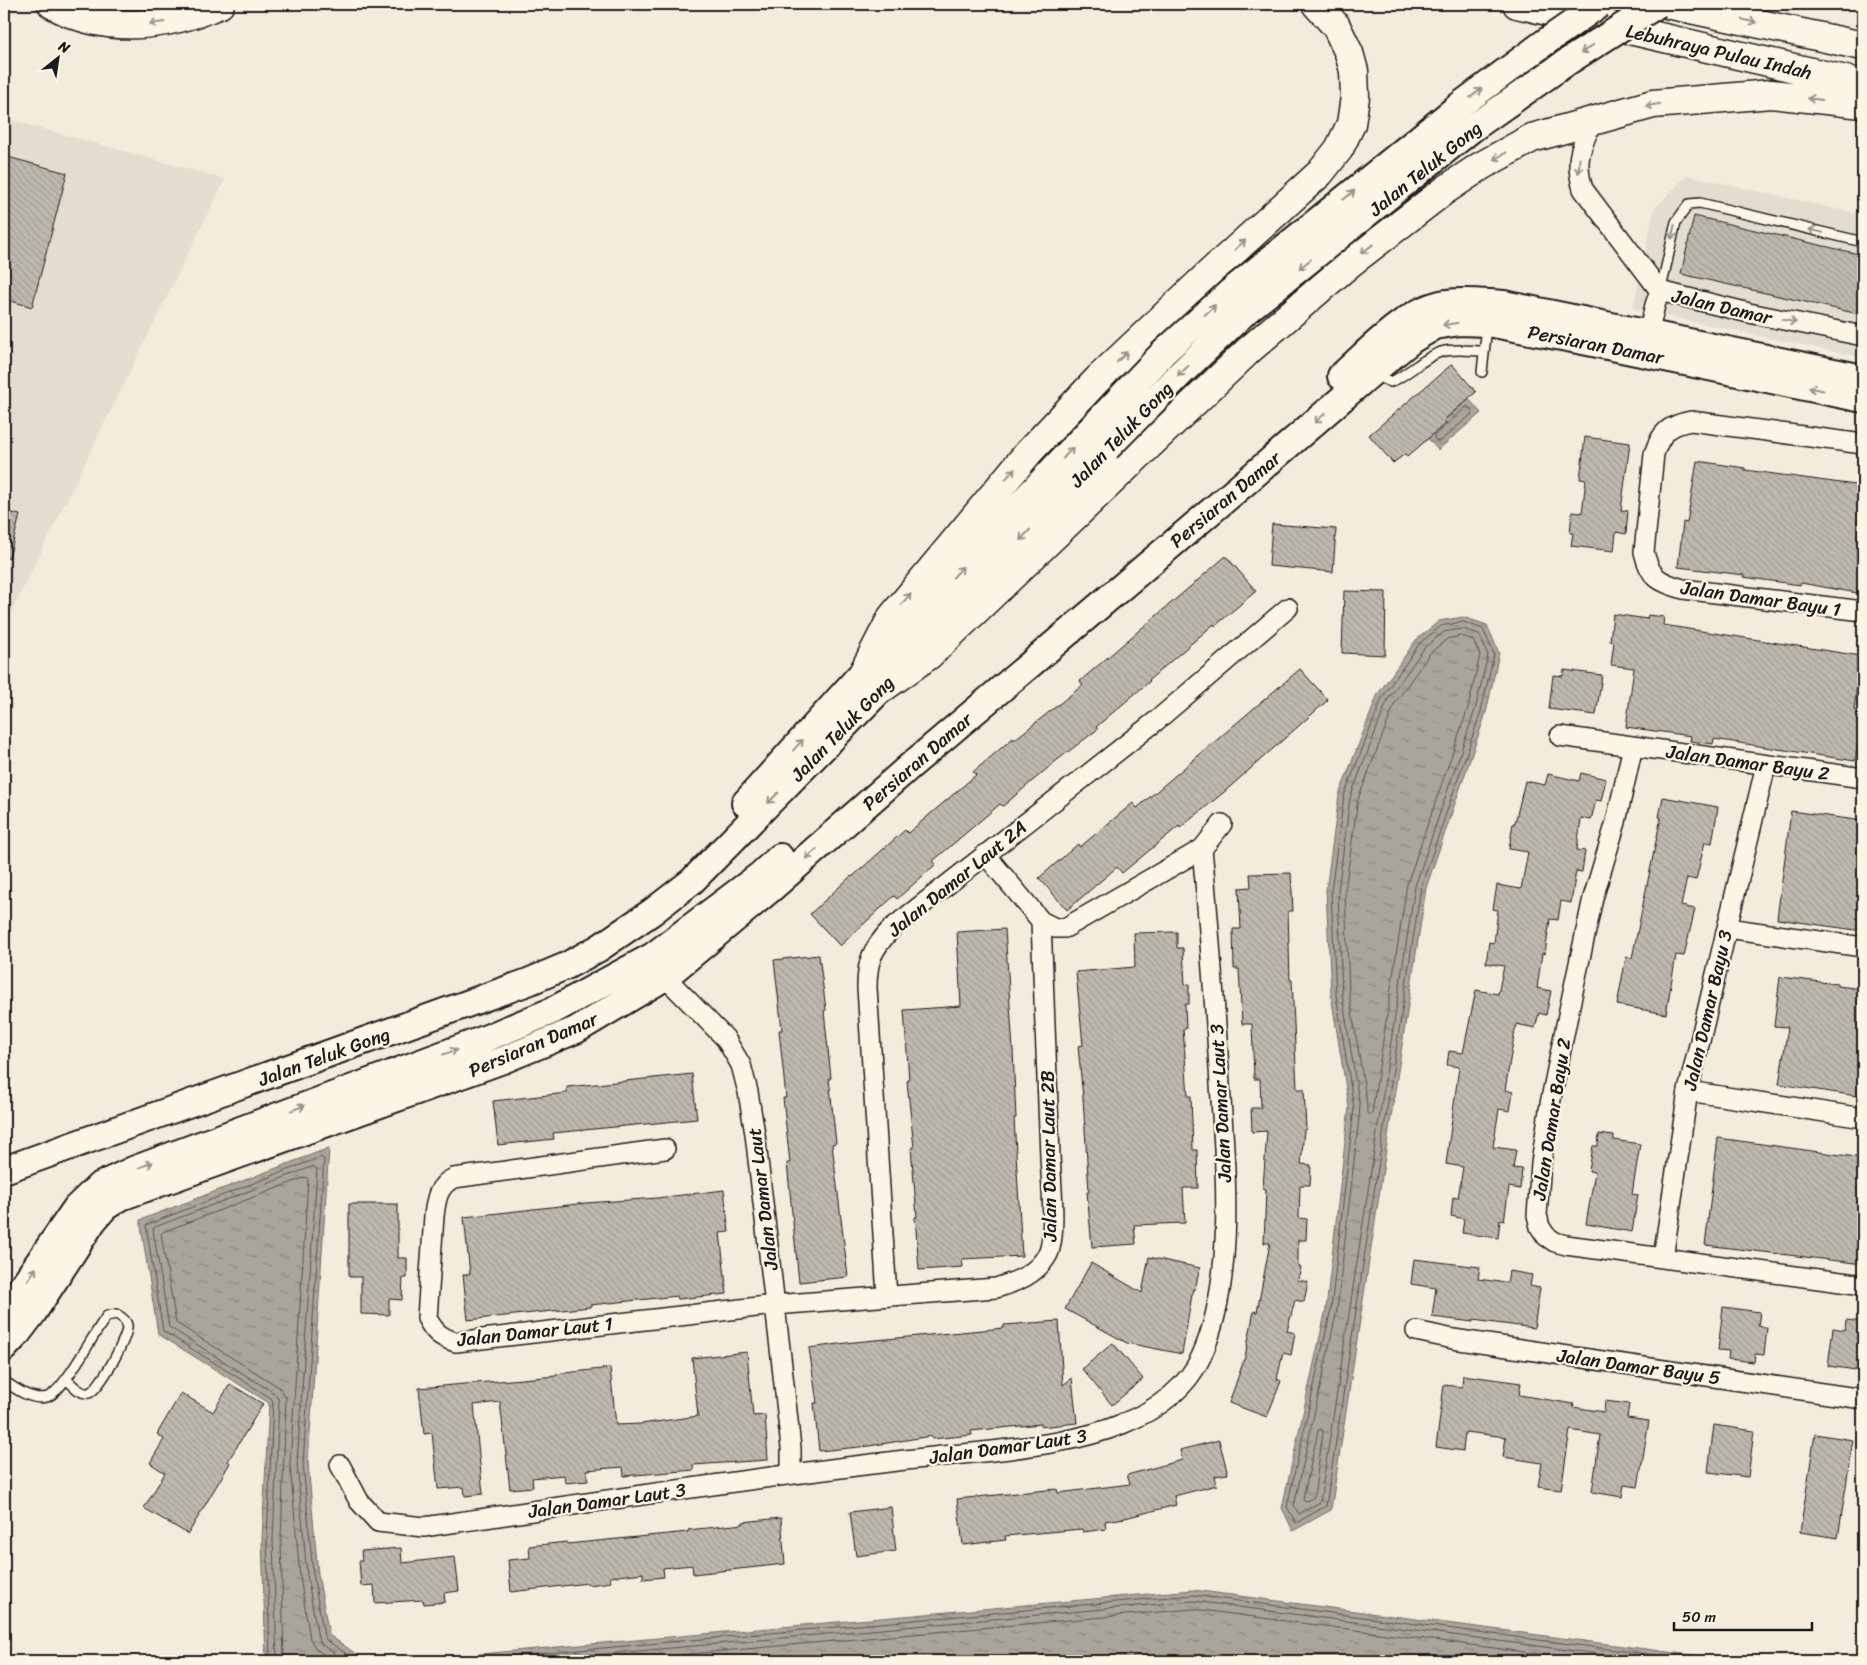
<svg xmlns="http://www.w3.org/2000/svg" width="1867" height="1665" font-family="Sriracha,sans-serif">
  <style>
    .built { fill: #e3ddcf }
    .water { fill: url(#water-ripples); stroke: #716e68 }
    .lines { fill: none; stroke-linecap: round; stroke-linejoin: round }
    .shore { stroke: #55534f; stroke-width: 1 }
    .building { fill: url(#building-back-hatch); stroke: #1c1c1c }
    .lane-casing { stroke: #1c1c1c; stroke-width: 12 }
    .street-casing { stroke: #1c1c1c; stroke-width: 22 }
    .secondary-casing { stroke: #1c1c1c; stroke-width: 30 }
    .primary-casing { stroke: #1c1c1c; stroke-width: 31 }
    .lane { stroke: #fcf5e5; stroke-width: 9 }
    .street { stroke: #fcf5e5; stroke-width: 19 }
    .secondary { stroke: #fcf5e5; stroke-width: 26 }
    .primary { stroke: #fcf5e5; stroke-width: 28 }
    .secondary-bridge-casing { stroke: #1c1c1c; stroke-width: 30; stroke-linecap: butt }
    .secondary-bridge { stroke: #fcf5e5; stroke-width: 26 }
    .oneway { stroke: #97938b }
    .labels { text-anchor: middle; stroke-width: 4.5; stroke-linejoin: round; paint-order: stroke }
    .street-label { font-size: 19px; fill: #1c1c1c; stroke: #fcf5e5 }
  </style>
  <defs>
    <pattern id="water-ripples" width="26" height="14" patternUnits="userSpaceOnUse" patternTransform="scale(1.25)"><rect width="26" height="14" fill="#aaa59b"/><path d="M2 4q2-2 4 0t4 0M15 11q2-2 4 0t4 0" fill="none" stroke="#8a867e"/></pattern>
    <pattern id="building-back-hatch" width="6" height="6" patternUnits="userSpaceOnUse" patternTransform="scale(1.25)"><rect width="6" height="6" fill="#beb9ae"/><path d="M-1 5l2 2M0 0l6 6M5-1l2 2" fill="none" stroke="#a39e95"/></pattern>
  </defs>
  <rect width="100%" height="100%" fill="#f3ecdd"/>
  <filter id="ink" filterUnits="userSpaceOnUse"><feTurbulence type="fractalNoise" baseFrequency=".02" numOctaves="2"/><feDisplacementMap in="SourceGraphic" scale="10" xChannelSelector="R" yChannelSelector="G"/><feConvolveMatrix kernelMatrix="1 2 1 2 8 2 1 2 1" color-interpolation-filters="sRGB"/></filter>
  <g filter="url(#ink)">
    <path class="built" d="M4,118L225,179L4,627Z
      M1687,175L1863,215V358L1633,309L1654,209Z"/>
    <path class="water" d="M1469,399L1481,413L1438,450L1426,436Z
      M1463,617L1487,625L1499,653L1486,713L1426,888L1331,1510L1293,1531L1282,1508L1326,1309L1349,1107L1331,995L1326,890L1339,795L1378,694L1416,640L1439,621Z
      M329,1148L308,1463L318,1574L329,1635L366,1661H266L262,1540L269,1403L158,1334L140,1220Z
      M1193,1590L1738,1661H402Z"/>
    <g class="lines">
      <path class="shore" d="M1467,407L1472,410V414L1440,441H1437L1434,438L1435,435Z
        M1463,622L1483,629L1494,654L1481,711L1421,887L1326,1506L1296,1523L1287,1507L1331,1309L1354,1108L1336,994L1331,891L1344,796L1383,696L1420,643L1441,626Z
        M1463,629L1479,634L1488,655L1475,710L1415,886L1320,1502L1299,1514L1294,1506L1337,1310L1360,1108L1342,994L1338,891L1350,798L1388,699L1425,647L1444,632Z
        M1462,636L1473,640L1480,655L1468,708L1407,884L1372,1113L1369,1115L1367,1113V1104L1349,993L1345,891L1358,799L1395,703L1430,653L1447,639Z
        M1321,1429L1323,1432L1314,1497L1305,1502L1303,1499L1318,1431Z
        M270,1661L267,1540L273,1401L271,1398L163,1331L146,1225L321,1157L324,1159L303,1463L313,1574L324,1636L326,1640L357,1661
        M277,1661L273,1540L279,1400L274,1393L169,1327L153,1229L155,1227L314,1166L317,1169L297,1463L307,1575L318,1638L322,1645L346,1661
        M284,1661L281,1541L286,1397L279,1387L176,1323L161,1234L163,1232L306,1177L308,1180L290,1464L300,1576L310,1639L316,1649L333,1661
        M458,1661L1193,1595L1700,1661
        M527,1661L1193,1601L1652,1661
        M611,1661L1193,1609L1594,1661"/>
    </g>
    <path class="building" d="M4,156L67,173L32,307L4,299Z
      M1694,216L1863,255V315L1681,274Z
      M1452,364L1476,392L1444,420L1446,423L1407,457L1405,454L1393,463L1369,435Z
      M1585,437L1630,443L1621,510L1628,511L1626,534L1616,532L1614,551L1571,546L1573,533H1570L1572,512L1582,513L1586,480L1580,479Z
      M1697,461L1745,468V470L1863,486V594L1801,583L1800,585L1743,577L1744,575L1678,567L1683,522L1687,523Z
      M4,511L20,515L9,558H4Z
      M1272,524L1336,529L1333,572L1269,566Z
      M1226,556L1256,591L1215,626L1214,624L1149,680L1150,681L1096,727L1098,729L1056,761L1003,806L1000,804L933,861L936,864L897,899L894,896L840,946L810,914L851,876L852,877L905,830L908,833L976,775L973,772L1013,738L1014,740L1083,685L1080,681Z
      M1344,591L1386,592L1385,655L1342,653Z
      M1613,614L1647,619L1648,615L1664,617L1663,625L1861,656L1854,710L1863,712L1855,761L1714,739L1713,744L1690,741L1691,736L1626,727L1634,668L1611,665L1614,642L1610,641Z
      M1300,669L1328,700L1223,793L1180,828L1179,826L1122,873L1117,867L1067,910L1039,878L1078,844L1080,847L1133,803L1137,808Z
      M1564,670L1602,675L1596,715L1549,709L1553,675L1563,676Z
      M1581,773L1606,779L1601,801L1596,800L1591,820L1581,818L1577,850L1585,851L1582,872L1576,871L1571,903L1561,901L1558,920L1550,919L1545,954L1542,953L1537,988L1551,991L1546,1015L1539,1013L1535,1028L1516,1024L1505,1090L1513,1092L1510,1111L1499,1109L1493,1147L1516,1150L1513,1168L1522,1169L1520,1189L1509,1187L1504,1221L1500,1220L1498,1238L1462,1233L1464,1219L1451,1216L1453,1197L1458,1198L1463,1167L1446,1164L1459,1067L1447,1065L1449,1051L1463,1053L1476,990L1498,994L1504,966L1486,963L1489,942L1494,943L1498,910L1493,909L1497,885L1521,889L1528,852L1509,849L1513,823H1515L1525,781L1545,785L1548,774L1579,781Z
      M1663,797L1718,807L1712,843L1705,842L1696,880L1687,878L1681,906L1695,909L1684,956L1676,955L1666,1014L1617,1005L1626,957L1632,958L1661,817H1659Z
      M1791,811L1863,821V931L1777,919Z
      M1291,873L1293,911H1288L1290,980H1292L1297,1089H1304L1306,1129L1304,1130L1301,1164L1311,1165L1310,1185H1300L1299,1218L1307,1219L1306,1240H1298V1266L1301,1267L1298,1280L1308,1282L1304,1302L1295,1300L1287,1331L1295,1333L1291,1355L1283,1353L1277,1379L1281,1381L1267,1417L1229,1403L1245,1357L1254,1311L1257,1312L1270,1243H1264L1266,1189L1263,1188L1267,1131L1252,1132L1251,1108H1261L1260,1079H1254L1252,1024H1242L1239,969H1234L1233,929H1241L1239,888L1251,887L1250,874Z
      M1005,929L1013,1050L1016,1118H1014L1022,1256L962,1259L963,1267L919,1270L915,1217H917L911,1148H914L907,1081L909,1080L904,1010L961,1006L957,932Z
      M1177,932V948H1183L1185,985L1189,984V1004H1185L1186,1029H1183L1188,1096H1191L1193,1150H1197L1198,1188H1183L1185,1223L1134,1225L1136,1244L1092,1247L1087,1192H1089L1083,1098L1078,1046L1083,1045L1076,972L1135,967L1134,933Z
      M819,955L826,1010L824,1011L831,1078H829L836,1143L832,1144L848,1277L799,1282L787,1163H790L783,1098H786L779,1030H782L774,960Z
      M1780,977L1837,984V986L1863,989V1097L1779,1084L1788,1027L1774,1026Z
      M692,1074L697,1119L553,1133L554,1139L498,1145L493,1101L567,1093V1087Z
      M1599,1134L1614,1136V1140L1640,1144L1632,1194L1638,1195L1632,1232L1586,1224L1595,1172L1589,1171L1593,1146H1598Z
      M1718,1138L1863,1158V1264L1705,1245Z
      M724,1190L729,1232L720,1233L727,1294L678,1299L677,1296L590,1305V1307L468,1320L463,1275L470,1274L464,1217L586,1203L657,1198Z
      M349,1204H398V1258H407V1278H403L402,1300L389,1299V1315L361,1314V1277H349Z
      M1149,1257L1200,1268L1195,1289H1193L1182,1354L1127,1343L1065,1309L1091,1263L1142,1293Z
      M1414,1259L1480,1267L1478,1279L1507,1283L1509,1271L1532,1275L1530,1286L1540,1288L1534,1328L1473,1320V1322L1432,1317L1436,1288L1411,1284Z
      M1723,1307L1760,1312L1758,1326L1767,1328L1764,1355L1755,1354L1754,1362L1728,1359L1729,1351L1718,1350Z
      M1846,1320L1863,1322V1371L1828,1366L1833,1328L1845,1330Z
      M1059,1321L1063,1385L1072,1378L1077,1423L1041,1427V1424L971,1431L972,1435L932,1439L931,1436L869,1446L819,1451L814,1403H817L809,1348L854,1342L1004,1328V1325Z
      M1113,1343L1143,1379L1112,1405L1082,1369Z
      M747,1352L753,1416L765,1415L768,1460L693,1465L694,1470L624,1476L623,1467L586,1470L588,1481L565,1483L564,1475L532,1478L533,1487L510,1489L500,1402L474,1405L483,1494L465,1496L464,1487L438,1489L432,1433L424,1434L419,1388L556,1376V1374L610,1368L616,1425L641,1424L698,1416L692,1358Z
      M1463,1375L1521,1383L1519,1395L1574,1404L1573,1407L1604,1412L1605,1401L1629,1404L1627,1418L1649,1421L1638,1487L1624,1485L1622,1497L1592,1492L1600,1435L1570,1430L1561,1490L1538,1487L1542,1463L1503,1457L1506,1437L1465,1432L1463,1451L1436,1447L1444,1385L1462,1387Z
      M230,1384L263,1404L228,1461L230,1463L188,1534L144,1508L165,1473L150,1463L164,1439L157,1434L181,1393L213,1412Z
      M1714,1425L1754,1431L1748,1477L1708,1472Z
      M1815,1434L1853,1440L1838,1538L1800,1532Z
      M1219,1440L1228,1474L1215,1476L1217,1485L1174,1496L1176,1505L1125,1518L1105,1521L1106,1529L1083,1532L1082,1529L1005,1536L1006,1540L963,1545L957,1499L1057,1489L1058,1493L1130,1484L1127,1475L1182,1460L1180,1450Z
      M891,1507L896,1551L856,1556L850,1512Z
      M781,1518L785,1564L693,1574L692,1565L663,1568L664,1577L643,1579V1573L610,1577L611,1582L589,1585L588,1583L511,1592L508,1560L530,1558L529,1546L567,1542V1544L688,1532V1530L743,1524V1522Z
      M401,1548L402,1563L455,1557L459,1591L444,1593L445,1602L424,1604L423,1600L375,1603L374,1585L361,1586L359,1561H362L361,1551Z"/>
    <g class="lines">
      <g class="lane-casing">
        <path id="lane" d="M1661,289L1676,222L1689,204L1700,203L1863,242
          M1377,372L1384,379L1391,382C1409,374 1424,357 1441,352C1454,348 1471,351 1484,351
          M1482,372L1487,326
          M4,1381C16,1389 32,1401 47,1397C64,1392 94,1332 107,1316L116,1314C120,1316 126,1319 127,1325C129,1336 100,1389 89,1393C80,1395 72,1384 66,1379"/>
      </g>
      <g class="street-casing">
        <path id="street" d="M1593,120C1581,147 1574,159 1583,189L1660,291L1749,313L1863,336
          M1648,335L1655,305L1660,291
          M1863,444L1691,421C1669,425 1661,432 1654,454L1644,552C1650,578 1659,582 1683,589L1863,611
          M1560,736L1863,778
          M1633,746L1616,822L1593,898L1569,1010L1550,1104L1541,1163L1537,1215L1540,1227L1546,1236L1555,1242L1566,1245L1863,1285
          M985,854L1041,921L1055,928H1065L1202,849L1222,824
          M1727,928L1863,947
          M659,967L665,977L725,1038L741,1065L748,1092L755,1134L781,1357L791,1448V1474
          M1688,1091L1863,1118
          M665,1149L454,1178C438,1185 436,1199 434,1216L427,1318C434,1332 441,1338 456,1342L774,1305L996,1288C1018,1281 1036,1275 1048,1254C1057,1235 1051,1178 1050,1156C1047,1078 1044,999 1041,921
          M1663,1258L1688,1091L1766,765
          M887,1296L867,988C867,960 872,950 891,929L1156,721L1288,608
          M1416,1331L1453,1339L1863,1399
          M340,1465L359,1501L378,1522L424,1527C574,1505 723,1482 872,1464C912,1459 952,1455 992,1451C1035,1446 1080,1441 1122,1424C1154,1411 1186,1390 1201,1357C1238,1276 1224,1156 1219,1068C1214,995 1209,922 1202,849"/>
      </g>
      <g class="secondary-casing">
        <path id="secondary" d="M1341,376C1369,351 1408,308 1447,303C1465,300 1485,303 1504,304L1863,378
          M745,803L864,671L1089,431
          M4,1170L528,982L566,966L599,948L652,912L692,881L881,689L1107,448
          M4,1313L76,1208L99,1186L133,1170L482,1040L552,1011L653,956L759,876L780,857
          M4,1348L17,1334L33,1313L93,1221L105,1207L121,1197L503,1060L576,1030L665,977L773,887L909,767L1248,480L1375,370L1413,339L1435,326L1460,322L1488,323L1583,341L1863,399"/>
      </g>
      <g class="primary-casing">
        <path id="primary" d="M52,4C105,35 166,27 220,4
          M1517,4L1863,84
          M1667,4L1863,46
          M864,671L892,617L1028,453L1098,379L1211,272L1320,173L1339,149L1351,124L1355,97L1354,71L1349,53L1336,26L1316,4
          M881,689L929,655L1249,350L1349,264L1445,190L1481,166L1532,138L1653,104L1771,94L1863,104"/>
      </g>
      <use href="#lane" class="lane"/>
      <use href="#street" class="street"/>
      <use href="#secondary" class="secondary"/>
      <use href="#primary" class="primary"/>
      <g class="secondary-bridge-casing">
        <path id="secondary-bridge" d="M1089,431L1163,353L1230,292L1459,106L1544,43L1600,4
          M1107,448L1182,372L1246,311L1473,128L1567,62L1658,4"/>
      </g>
      <use href="#secondary-bridge" class="secondary-bridge"/>
    </g>
    <defs><path id="oneway-shaft" d="M-6 0H5M1.5-3L5.5 0L1.5 3" fill="none" stroke-width="1.6" stroke-linecap="round" stroke-linejoin="round" transform="scale(1.25)"/></defs>
    <g class="oneway">
      <use href="#oneway-shaft" transform="translate(1749 21) rotate(12)"/>
      <use href="#oneway-shaft" transform="translate(157 23) rotate(173)"/>
      <use href="#oneway-shaft" transform="translate(1587 49) rotate(147)"/>
      <use href="#oneway-shaft" transform="translate(1476 93) rotate(-37)"/>
      <use href="#oneway-shaft" transform="translate(1815 99) rotate(-173)"/>
      <use href="#oneway-shaft" transform="translate(1653 105) rotate(170)"/>
      <use href="#oneway-shaft" transform="translate(1500 156) rotate(151)"/>
      <use href="#oneway-shaft" transform="translate(1579 166) rotate(94)"/>
      <use href="#oneway-shaft" transform="translate(1349 195) rotate(-39)"/>
      <use href="#oneway-shaft" transform="translate(1816 231) rotate(-167)"/>
      <use href="#oneway-shaft" transform="translate(1673 232) rotate(103)"/>
      <use href="#oneway-shaft" transform="translate(1240 245) rotate(-42)"/>
      <use href="#oneway-shaft" transform="translate(1367 249) rotate(142)"/>
      <use href="#oneway-shaft" transform="translate(1305 264) rotate(141)"/>
      <use href="#oneway-shaft" transform="translate(1210 310) rotate(-43)"/>
      <use href="#oneway-shaft" transform="translate(1789 321) rotate(11)"/>
      <use href="#oneway-shaft" transform="translate(1450 324) rotate(172)"/>
      <use href="#oneway-shaft" transform="translate(1122 357) rotate(-44)"/>
      <use href="#oneway-shaft" transform="translate(1183 371) rotate(136)"/>
      <use href="#oneway-shaft" transform="translate(1816 389) rotate(-168)"/>
      <use href="#oneway-shaft" transform="translate(1320 418) rotate(139)"/>
      <use href="#oneway-shaft" transform="translate(1068 453) rotate(-47)"/>
      <use href="#oneway-shaft" transform="translate(1010 474) rotate(-50)"/>
      <use href="#oneway-shaft" transform="translate(1025 535) rotate(133)"/>
      <use href="#oneway-shaft" transform="translate(958 572) rotate(-47)"/>
      <use href="#oneway-shaft" transform="translate(906 599) rotate(-50)"/>
      <use href="#oneway-shaft" transform="translate(798 745) rotate(-48)"/>
      <use href="#oneway-shaft" transform="translate(773 798) rotate(135)"/>
      <use href="#oneway-shaft" transform="translate(811 854) rotate(138)"/>
      <use href="#oneway-shaft" transform="translate(450 1052) rotate(-20)"/>
      <use href="#oneway-shaft" transform="translate(298 1108) rotate(-21)"/>
      <use href="#oneway-shaft" transform="translate(146 1165) rotate(-21)"/>
      <use href="#oneway-shaft" transform="translate(32 1274) rotate(-56)"/>
    </g>
  </g>
  <g class="labels">
    <g class="street-label">
      <text transform="translate(1719 51) rotate(13)" y="7">Lebuhraya Pulau Indah</text>
      <text transform="translate(1425 168) rotate(-39)" y="7">Jalan Teluk Gong</text>
      <text transform="translate(1722 306) rotate(13)" y="7">Jalan Damar</text>
      <text transform="translate(1596 344) rotate(11)" y="7">Persiaran Damar</text>
      <text transform="translate(1121 434) rotate(-46)" y="7">Jalan Teluk Gong</text>
      <text transform="translate(1225 499) rotate(-40)" y="7">Persiaran Damar</text>
      <text transform="translate(1761 598) rotate(8)" y="7">Jalan Damar Bayu 1</text>
      <text transform="translate(842 728) rotate(-46)" y="7">Jalan Teluk Gong</text>
      <text transform="translate(917 761) rotate(-41)" y="7">Persiaran Damar</text>
      <text transform="translate(1748 762) rotate(8)" y="7">Jalan Damar Bayu 2</text>
      <text transform="translate(957 878) rotate(-39)" y="7">Jalan Damar Laut 2A</text>
      <text transform="translate(1707 1010) rotate(-77)" y="7">Jalan Damar Bayu 3</text>
      <text transform="translate(533 1044) rotate(-23)" y="7">Persiaran Damar</text>
      <text transform="translate(324 1056) rotate(-20)" y="7">Jalan Teluk Gong</text>
      <text transform="translate(1220 1103) rotate(-93)" y="7">Jalan Damar Laut 3</text>
      <text transform="translate(1551 1119) rotate(-81)" y="7">Jalan Damar Bayu 2</text>
      <text transform="translate(1048 1156) rotate(-91)" y="7">Jalan Damar Laut 2B</text>
      <text transform="translate(762 1199) rotate(-97)" y="7">Jalan Damar Laut</text>
      <text transform="translate(535 1331) rotate(-6)" y="7">Jalan Damar Laut 1</text>
      <text transform="translate(1639 1366) rotate(8)" y="7">Jalan Damar Bayu 5</text>
      <text transform="translate(1008 1446) rotate(-8)" y="7">Jalan Damar Laut 3</text>
      <text transform="translate(607 1500) rotate(-8)" y="7">Jalan Damar Laut 3</text>
    </g>
  </g>
  <rect width="1867" height="1665" fill="none" stroke="#fcf5e5" stroke-width="20"/>
  <rect x="10" y="10" width="1847" height="1645" fill="none" stroke="#1c1c1c" stroke-width="2" filter="url(#ink)"/>
  <g transform="translate(58 58) rotate(30)" stroke="#fcf5e5" stroke-width="4" paint-order="stroke">
  <path d="M0-4L9 19L0 12L-9 19Z" fill="#1c1c1c"/>
  <text y="-8" font-size="14" font-weight="bold" text-anchor="middle" fill="#1c1c1c">N</text>
  </g>
  <path d="M1674 1622v8h138v-8" fill="none" stroke="#1c1c1c" stroke-width="2.5"/>
  <text x="1682" y="1622" font-size="15" fill="#1c1c1c" stroke="#fcf5e5" stroke-width="4" paint-order="stroke">50 m</text>
</svg>
